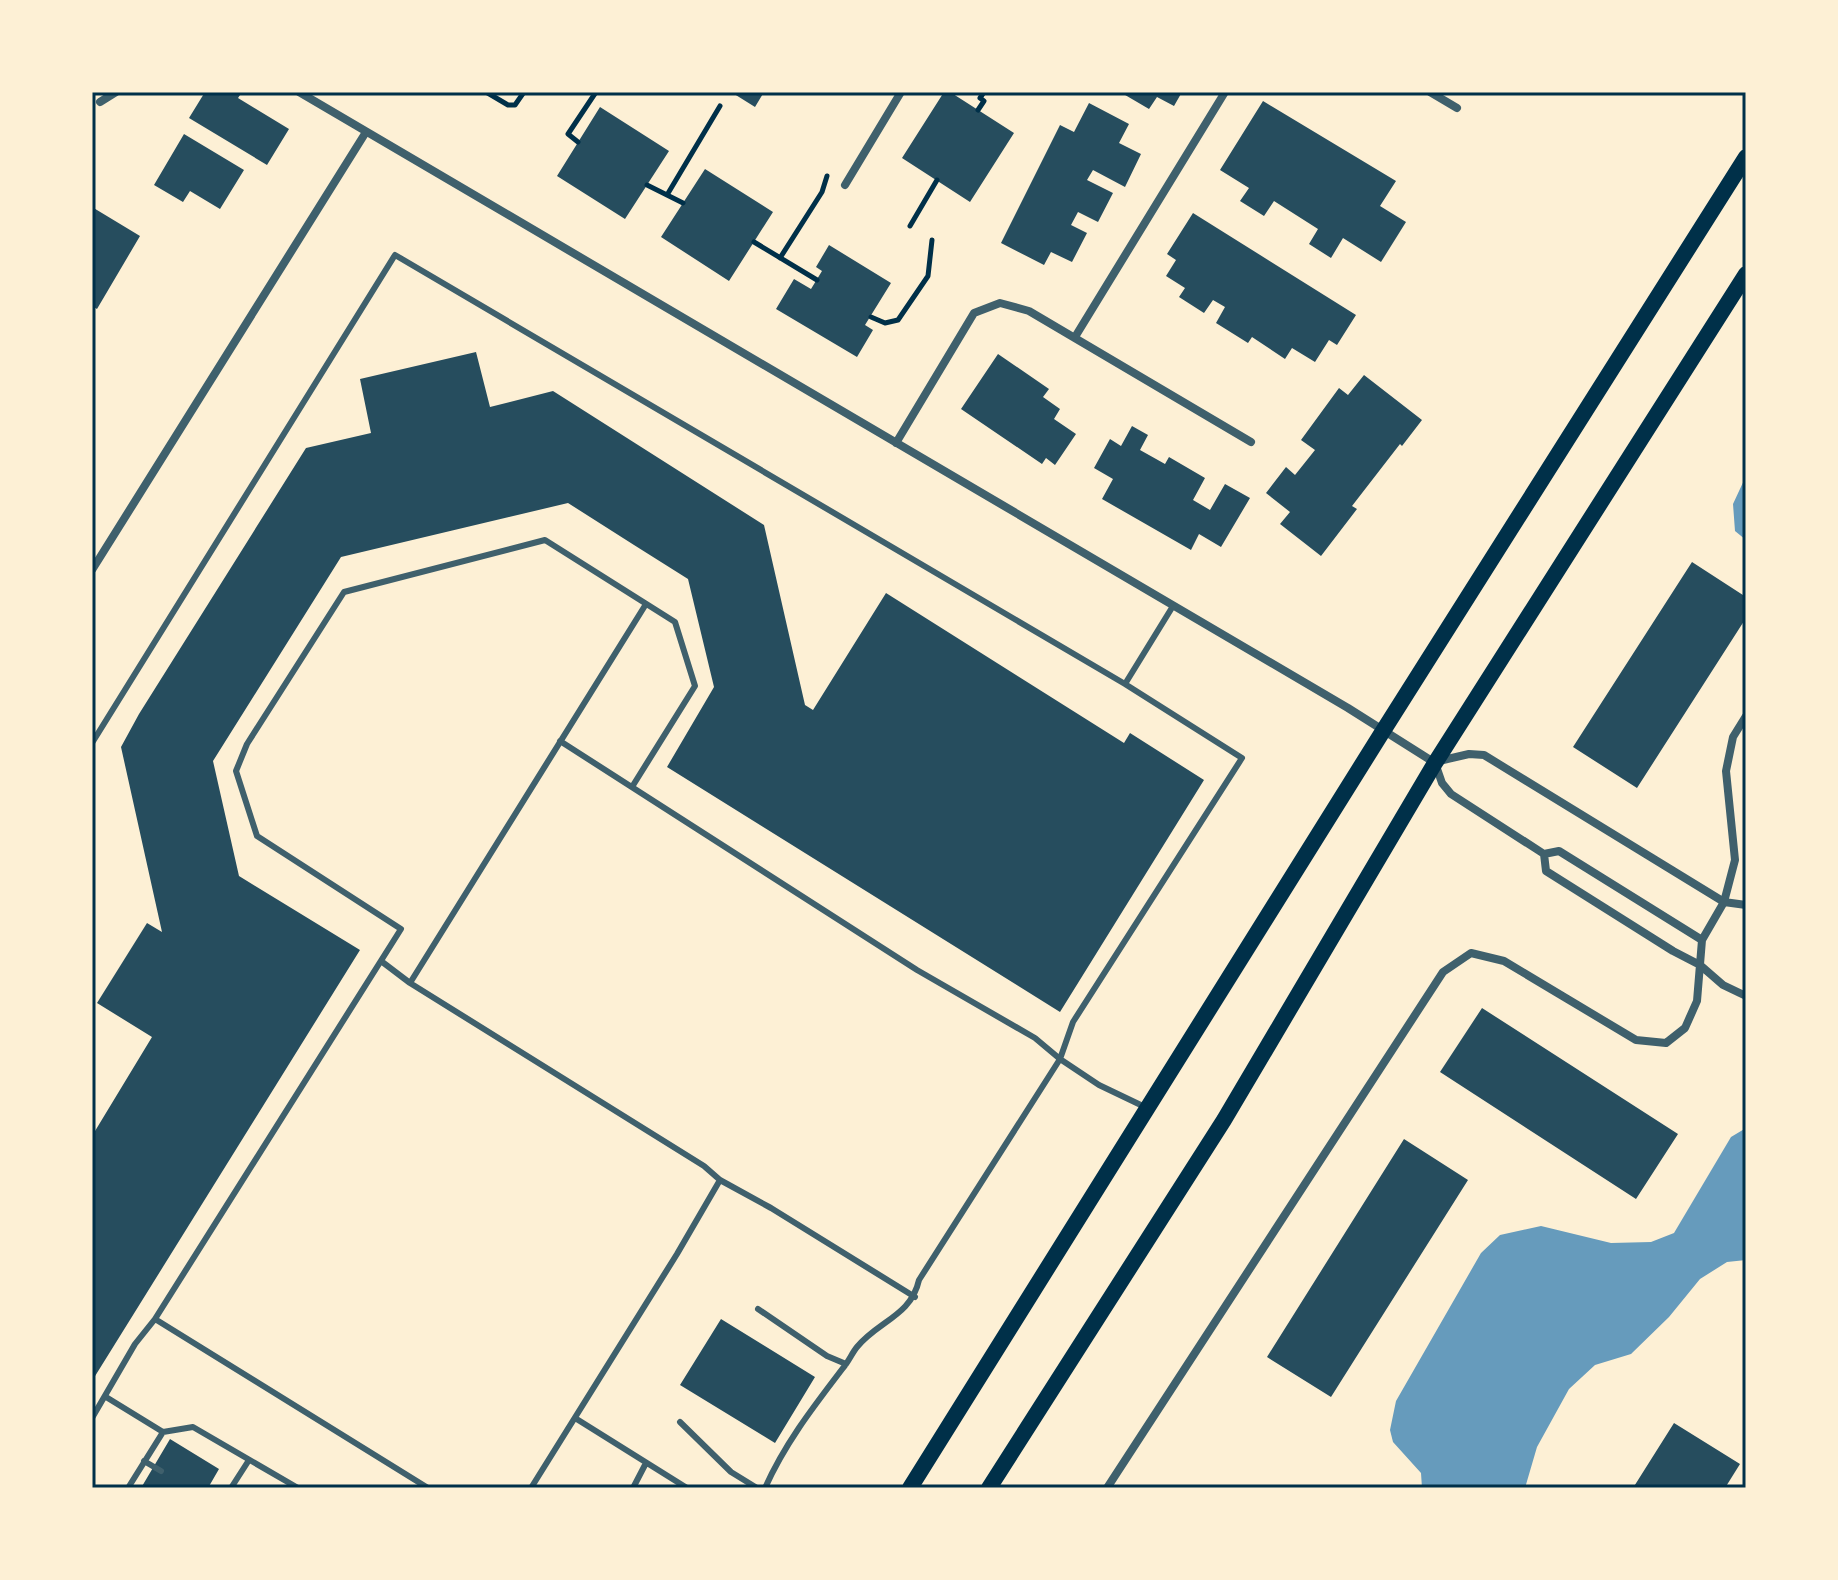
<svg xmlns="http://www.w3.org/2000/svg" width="1838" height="1580" font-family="Figtree,sans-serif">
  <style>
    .water { fill: #669bbc }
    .building { fill: #264d5e }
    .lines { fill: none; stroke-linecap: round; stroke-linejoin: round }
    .path { stroke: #003049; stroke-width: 5 }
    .service { stroke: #3f606c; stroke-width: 6 }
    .minor { stroke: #3f606c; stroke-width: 8 }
    .secondary { stroke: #003049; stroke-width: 16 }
    .neatline { fill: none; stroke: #003049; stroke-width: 3 }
  </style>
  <rect width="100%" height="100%" fill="#fdf0d5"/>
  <path class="water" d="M1746,476V540L1735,531L1733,504Z
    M1746,1128V1260L1727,1262L1700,1279L1669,1317L1631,1354L1595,1365L1569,1389L1537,1447L1525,1488H1422L1421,1473L1393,1442L1390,1430L1396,1401L1481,1253L1500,1235L1541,1226L1611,1243L1651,1242L1674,1233L1731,1137Z"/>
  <path class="building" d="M205,92H242L238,98L289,129L267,165L189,118Z
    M731,92H764L755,107Z
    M944,92H950L1014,133L970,202L902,158Z
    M1120,92H1182L1174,106L1157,97L1149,109Z
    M1263,101L1396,181L1380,206L1406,222L1381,262L1343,238L1331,258L1309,244L1318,229L1274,201L1264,216L1240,201L1249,188L1220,170Z
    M1089,103L1129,124L1119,143L1141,154L1125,187L1093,170L1087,180L1113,193L1098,222L1078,212L1071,225L1087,233L1072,262L1051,252L1044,265L1001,243L1060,125L1074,132Z
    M600,107L669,151L625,219L557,176Z
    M184,134L244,170L220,209L190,191L183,202L154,185Z
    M705,169L773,212L729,281L661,237Z
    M92,207L140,236L97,309L92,306Z
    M1193,213L1356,315L1337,345L1329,340L1315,362L1292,348L1285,359L1252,337L1248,343L1216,323L1225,307L1213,300L1204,313L1179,297L1185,288L1166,276L1176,260L1167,254Z
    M829,245L891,283L865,325L873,330L857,357L776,309L794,279L811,289L822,271L816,267Z
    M476,352L490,407L553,391L764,525L805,705L813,710L886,593L1124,743L1130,733L1204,780L1060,1012L667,767L714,687L688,579L634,545L568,503L341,557L213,761L239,876L360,950L92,1381V1136L152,1037L97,1003L147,923L162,932L121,747L139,714L306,448L371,433L360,379Z
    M998,354L1049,389L1043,397L1060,409L1054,419L1076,434L1055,465L1046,458L1042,464L961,409Z
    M1364,375L1422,420L1402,446L1400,444L1352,506L1357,509L1321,556L1280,524L1290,512L1266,493L1286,467L1295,475L1315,450L1301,440L1339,388L1348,395Z
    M1132,426L1148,435L1140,450L1165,464L1169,457L1205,478L1193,500L1210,510L1225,484L1250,498L1221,547L1199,534L1191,550L1102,499L1113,479L1094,468L1110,439L1121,446Z
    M1692,562L1746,597V618L1637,788L1573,747Z
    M1482,1008L1678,1134L1636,1199L1440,1072Z
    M1404,1139L1468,1180L1331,1397L1267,1357Z
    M721,1319L815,1377L775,1443L680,1385Z
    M1674,1423L1740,1464L1725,1488H1633Z
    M170,1439L219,1469L208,1488H141Z"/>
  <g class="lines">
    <path class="path" d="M486,92L508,105H515L524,92
      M978,110L984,101L980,98L984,92
      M578,142L568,134L596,92
      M647,185L683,203
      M667,195L720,106
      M910,226L937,180
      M754,242L817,280
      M780,258L822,192L827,176
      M871,317L885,323L898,320L928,276L932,240"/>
    <path class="service" d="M1125,684L1173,606
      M560,741L917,970L1035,1038L1060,1059L1099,1085L1145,1107
      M92,743L395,255L1125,684L1242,758L1073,1022L1060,1059L919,1280C911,1316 878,1321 857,1347C852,1353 849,1361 843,1368C814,1406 785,1443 765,1488
      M381,961L410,983L704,1166L720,1180L771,1208L915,1297
      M410,983L646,604
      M758,1309L827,1356L846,1364
      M155,1319L428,1488
      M106,1397L163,1432L128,1488
      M92,1418L135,1344L155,1319L401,929L257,836L236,771L247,744L344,592L545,540L675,622L695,686L632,787
      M575,1418L687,1488
      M680,1422L731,1472L757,1488
      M163,1432L193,1427L298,1488
      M144,1461L161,1471
      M231,1488L249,1460
      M531,1488L677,1254L720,1180
      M633,1488L646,1463"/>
    <path class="minor" d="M299,92L1348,708L1435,763L1442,783L1451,794L1544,854L1559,851L1702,940
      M1430,92L1457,108
      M100,102L116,92
      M845,185L901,92
      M1075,337L1225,92
      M896,443L974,313L1000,303L1029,311L1251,442
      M92,570L366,132
      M1439,761L1469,754L1484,755L1724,902L1746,905
      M1544,854L1546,871L1673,951L1700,965L1723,985L1746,996
      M1107,1488L1443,972L1471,953L1504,961L1636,1040L1666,1043L1685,1028L1697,1001L1702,940L1724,902L1735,860L1726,771L1733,737L1746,716"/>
    <path class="secondary" d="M910,1488L1383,731L1746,157
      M989,1488L1224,1120L1435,763L1746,274"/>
  </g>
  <rect width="1838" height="1580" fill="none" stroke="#fdf0d5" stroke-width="188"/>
  <rect x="94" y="94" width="1650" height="1392" class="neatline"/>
</svg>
